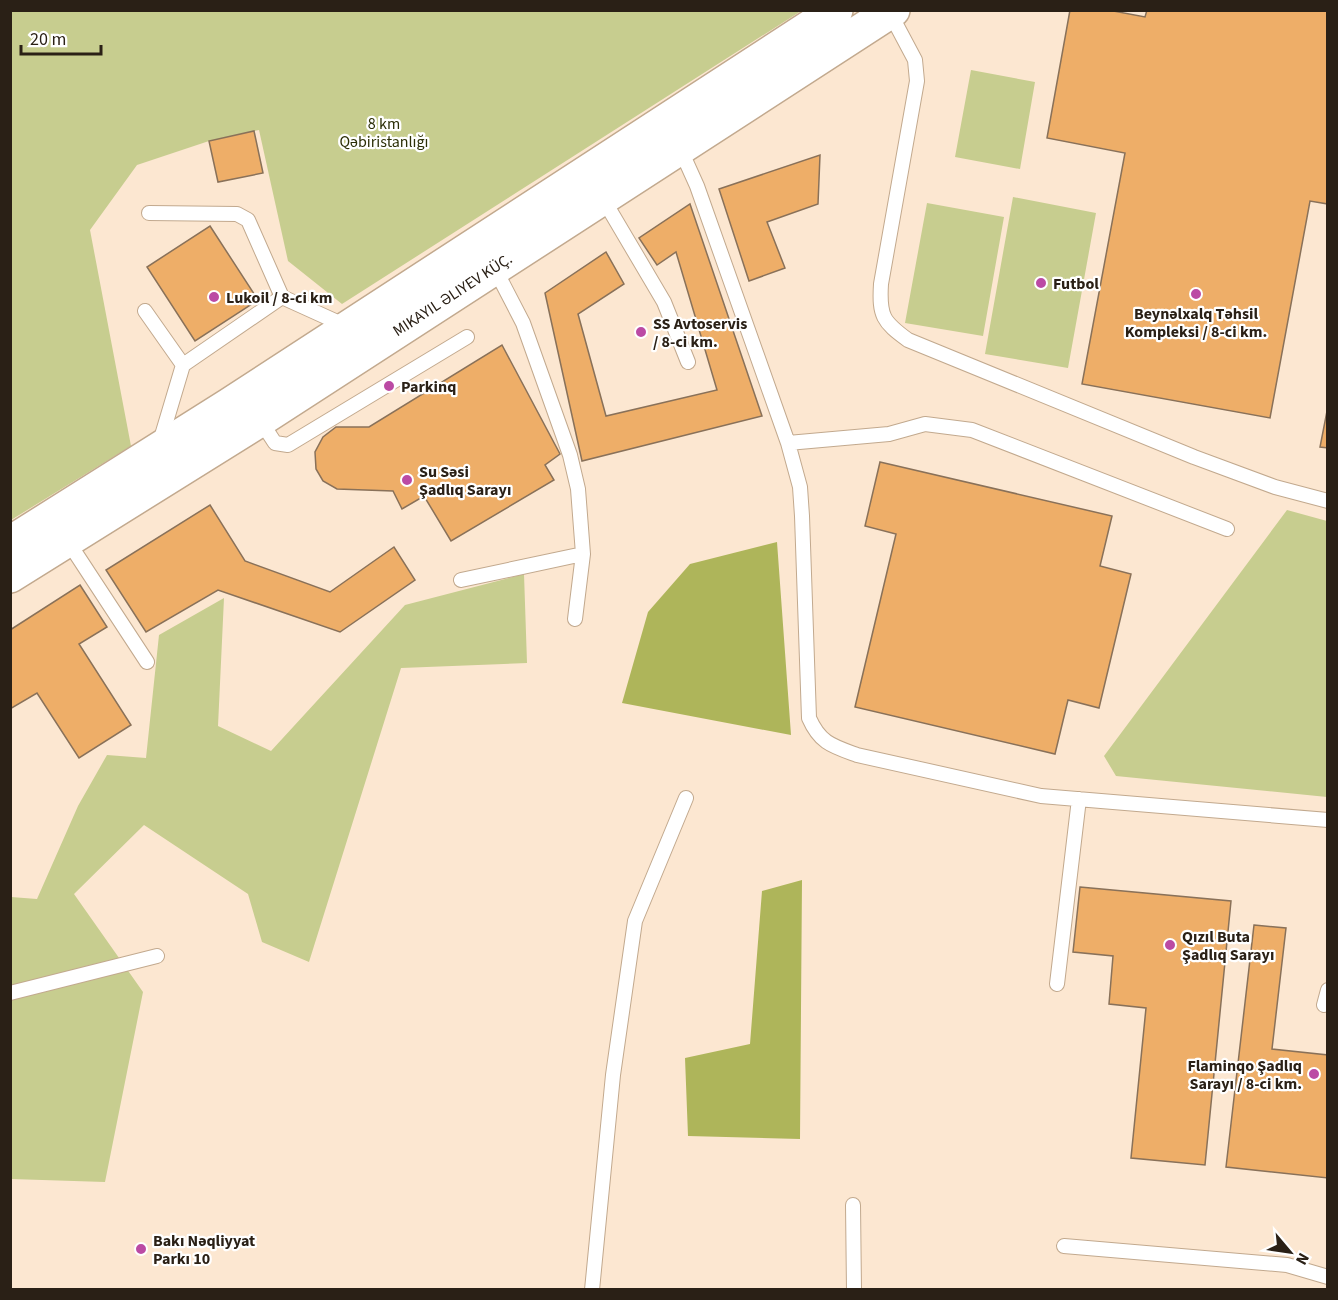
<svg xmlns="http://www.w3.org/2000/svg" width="1338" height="1300" font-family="'Source Sans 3',sans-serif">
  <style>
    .green { fill: #c7cd8f }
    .forest { fill: #aeb55a }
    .building { fill: #eeae68; stroke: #897159; stroke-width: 1.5 }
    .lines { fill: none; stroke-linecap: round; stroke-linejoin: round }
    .lane-casing { stroke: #c2a98e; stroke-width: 16 }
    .secondary-casing { stroke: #c2a98e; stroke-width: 36 }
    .lane { stroke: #fff; stroke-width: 14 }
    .secondary { stroke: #fff; stroke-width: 33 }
    .poi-dot { fill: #bb4aa4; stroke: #fff; stroke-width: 2 }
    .labels { text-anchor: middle; stroke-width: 4.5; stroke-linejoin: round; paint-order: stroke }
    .park-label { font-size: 16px; fill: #2c2f07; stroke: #fff }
    .poi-label { font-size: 16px; font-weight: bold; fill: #2a2016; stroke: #fff; text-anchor: start }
    .street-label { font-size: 16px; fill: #2a2016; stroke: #fff }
  </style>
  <rect width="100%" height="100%" fill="#fce7d1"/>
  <path class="green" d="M11,11H801L342,304L288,261L259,130L209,141L137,165L90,230L131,446L11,520Z
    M971,70L1035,82L1020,169L955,157Z
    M1013,197L1096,213L1068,368L985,354Z
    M927,203L1004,217L983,336L905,323Z
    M1287,510L1327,521V797L1116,776L1104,756Z
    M524,574L527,663L401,668L309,962L262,942L248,894L144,825L74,894L143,992L105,1182L11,1179V897L37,899L78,806L107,755L146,758L159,635L224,598L218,726L271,751L405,605Z"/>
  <path class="forest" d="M777,542L791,735L622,703L648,612L690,564Z
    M802,880L800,1139L688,1136L685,1058L750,1044L762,891Z"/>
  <path class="building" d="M1070,10H1108L1145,17L1147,10H1328V204L1310,201L1270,418L1082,384L1125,153L1047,138Z
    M254,131L263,173L218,182L209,141Z
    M820,155L818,204L767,222L785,268L749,281L719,189Z
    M690,204L762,416L582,461L545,293L606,252L624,284L578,314L606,416L717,390L676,252L657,265L639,238Z
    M210,226L258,300L195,341L147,267Z
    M502,345L560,454L545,465L554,480L451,541L424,496L402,509L393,491L337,489L323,481L316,469L315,452L323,437L336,427H369Z
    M1328,406V448L1320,447Z
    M880,462L1112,516L1100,566L1131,574L1099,708L1068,700L1055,754L855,707L896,534L865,526Z
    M210,505L245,561L330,592L394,547L415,580L340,632L218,590L146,632L106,570Z
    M80,585L107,627L79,644L131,725L79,758L37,693L10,709V630Z
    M1080,887L1231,901L1205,1165L1131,1158L1146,1008L1109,1004L1113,956L1073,952Z
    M1254,925L1286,928L1272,1049L1328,1055V1178L1226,1167Z"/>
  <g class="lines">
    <g class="lane-casing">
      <path id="lane" d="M890,13L915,60L917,81L881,284C879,316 883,322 908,340L1194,457L1275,487L1328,501
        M679,146L697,186L788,443L800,487L802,516L809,718C820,743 832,746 857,755L1041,796L1328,820
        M602,197L664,302L688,362
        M149,213L237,214L248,220L282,297
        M494,267L523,323L570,455L578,489L583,554L575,619
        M145,311L183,365
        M260,420L275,443L288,445L467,337
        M160,442L183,365L282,297L346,326
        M788,443L889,434L925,424L972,430L1227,529
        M67,540L147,662
        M461,580L583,554
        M1057,984L1079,799
        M10,993L157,956
        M1324,1005L1328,990
        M853,1205L854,1290
        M1064,1246L1287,1265L1328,1277
        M592,1290L613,1075L635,921L686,798"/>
    </g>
    <g class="secondary-casing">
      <path id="secondary" d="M10,543L229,405L836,10
        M10,576L260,420L893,10"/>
    </g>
    <use href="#lane" class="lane"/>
    <use href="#secondary" class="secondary"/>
  </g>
  <g class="poi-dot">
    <circle cx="1041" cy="283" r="6"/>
    <circle cx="1196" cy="294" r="6"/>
    <circle cx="214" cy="297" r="6"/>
    <circle cx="641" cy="332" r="6"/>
    <circle cx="389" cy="386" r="6"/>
    <circle cx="407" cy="480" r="6"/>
    <circle cx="1170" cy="945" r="6"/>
    <circle cx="1314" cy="1074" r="6"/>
    <circle cx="141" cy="1249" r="6"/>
  </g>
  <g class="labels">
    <g class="park-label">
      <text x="384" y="129">8 km<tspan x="384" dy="18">Qəbiristanlığı</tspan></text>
    </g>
    <g class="poi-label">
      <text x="1053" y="289">Futbol</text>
      <text x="226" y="303">Lukoil / 8-ci km</text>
      <text x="1196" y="319" text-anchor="middle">Beynəlxalq Təhsil<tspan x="1196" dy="18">Kompleksi / 8-ci km.</tspan></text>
      <text x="653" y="329">SS Avtoservis<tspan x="653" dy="18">/ 8-ci km.</tspan></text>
      <text x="401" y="392">Parkinq</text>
      <text x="419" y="477">Su Səsi<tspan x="419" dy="18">Şadlıq Sarayı</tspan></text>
      <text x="1182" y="942">Qızıl Buta<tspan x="1182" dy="18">Şadlıq Sarayı</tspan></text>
      <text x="1302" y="1071" text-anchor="end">Flaminqo Şadlıq<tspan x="1302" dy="18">Sarayı / 8-ci km.</tspan></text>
      <text x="153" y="1246">Bakı Nəqliyyat<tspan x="153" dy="18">Parkı 10</tspan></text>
    </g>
    <g class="street-label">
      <text transform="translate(452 294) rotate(-33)" y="6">MIKAYIL ƏLIYEV KÜÇ.</text>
    </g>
  </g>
  <rect width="1338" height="1300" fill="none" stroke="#2a2016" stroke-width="24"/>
  <g transform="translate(1290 1252) rotate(119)" stroke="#ffffff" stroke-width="4.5" paint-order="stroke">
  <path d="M0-4.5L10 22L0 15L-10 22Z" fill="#2a2016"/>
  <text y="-9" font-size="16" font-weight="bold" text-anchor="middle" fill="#2a2016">N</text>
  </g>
  <path d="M21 45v9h80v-9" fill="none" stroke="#2a2016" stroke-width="3"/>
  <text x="30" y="45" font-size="18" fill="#2a2016" stroke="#ffffff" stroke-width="4.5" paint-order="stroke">20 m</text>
</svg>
